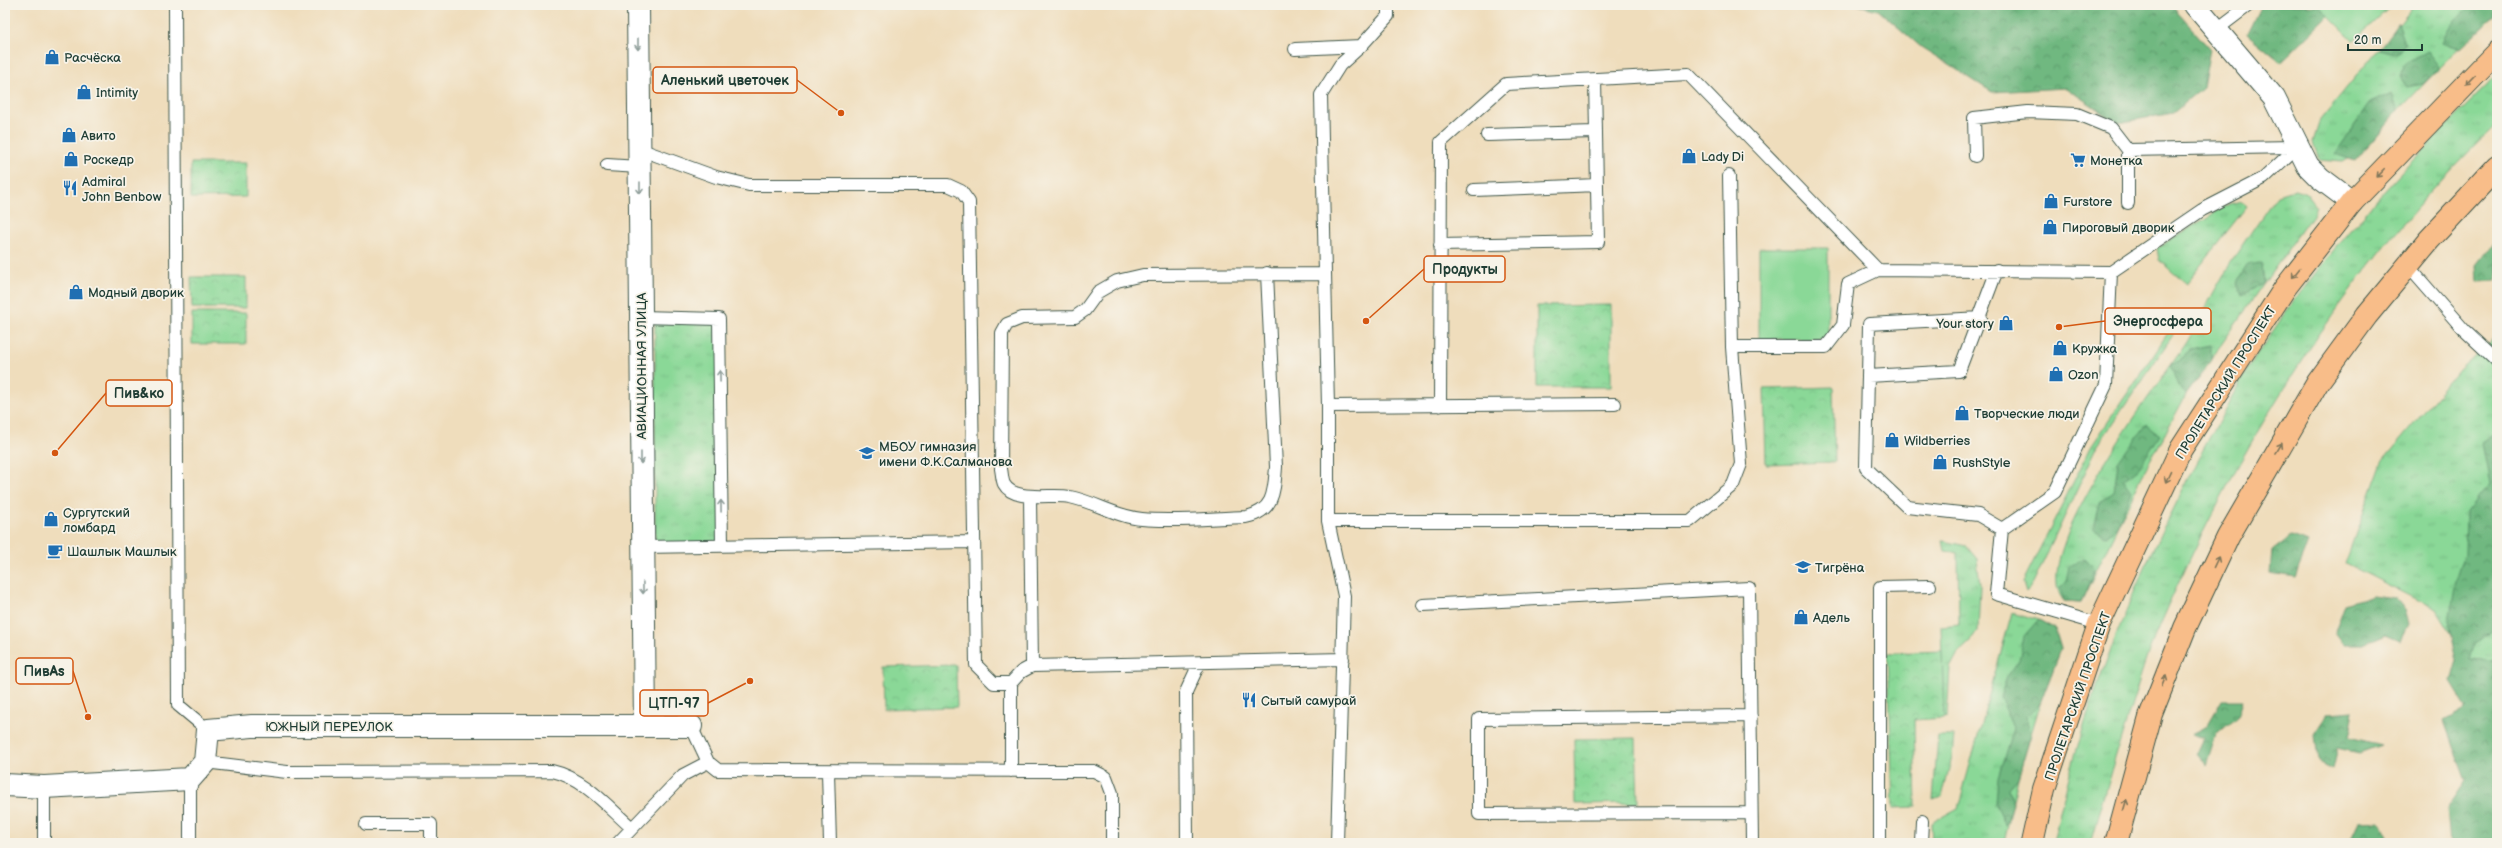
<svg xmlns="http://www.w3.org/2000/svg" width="2502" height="848" font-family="'Balsamiq Sans',sans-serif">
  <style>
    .grass { fill: url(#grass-tufts); stroke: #548a66 }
    .forest { fill: url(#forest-crowns); stroke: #477a5a }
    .park { fill: url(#park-crowns); stroke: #548a66 }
    .pitch { fill: #8ad897; stroke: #548a66 }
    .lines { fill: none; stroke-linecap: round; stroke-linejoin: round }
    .lane-casing { stroke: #3e5548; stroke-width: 14 }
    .street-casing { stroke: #3e5548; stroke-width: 24 }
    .primary-casing { stroke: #3e5548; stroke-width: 24 }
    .lane { stroke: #fff; stroke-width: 12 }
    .street { stroke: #fff; stroke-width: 22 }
    .primary { stroke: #f8bd89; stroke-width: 22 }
    .oneway { stroke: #8f9e9a }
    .oneway2 { stroke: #81775a }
    .labels { text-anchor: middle; stroke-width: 3.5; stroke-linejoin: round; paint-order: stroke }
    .poi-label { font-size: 13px; fill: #1f3d34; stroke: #f7f3e8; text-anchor: start }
    .street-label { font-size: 13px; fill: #1f3d34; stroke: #f7f3e8 }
    .leader { fill: none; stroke: #d45610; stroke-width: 1.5 }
    .callout-dot { fill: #d45610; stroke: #f7f3e8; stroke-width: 1.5 }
    .callout { fill: #f7f3e8; stroke: #d45610; stroke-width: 1.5 }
    .callout-label { font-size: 14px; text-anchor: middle; font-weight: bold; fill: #1f3d34 }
  </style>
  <defs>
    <pattern id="grass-tufts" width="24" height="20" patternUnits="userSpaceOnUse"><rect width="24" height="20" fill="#8ad897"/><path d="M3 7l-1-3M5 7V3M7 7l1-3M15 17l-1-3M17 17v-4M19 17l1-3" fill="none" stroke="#77ba83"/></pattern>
    <pattern id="forest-crowns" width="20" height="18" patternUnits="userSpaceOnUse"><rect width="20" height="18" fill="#6fb880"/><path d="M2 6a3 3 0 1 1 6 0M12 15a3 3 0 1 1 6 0" fill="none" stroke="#5b976a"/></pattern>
    <pattern id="park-crowns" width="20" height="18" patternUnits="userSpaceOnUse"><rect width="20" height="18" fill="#8ad897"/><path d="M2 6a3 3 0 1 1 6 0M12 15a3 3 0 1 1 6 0" fill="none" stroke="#77ba83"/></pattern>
  </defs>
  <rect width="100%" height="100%" fill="#f7f3e8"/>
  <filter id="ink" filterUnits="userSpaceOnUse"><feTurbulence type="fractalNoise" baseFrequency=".025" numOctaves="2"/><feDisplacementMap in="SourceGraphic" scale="8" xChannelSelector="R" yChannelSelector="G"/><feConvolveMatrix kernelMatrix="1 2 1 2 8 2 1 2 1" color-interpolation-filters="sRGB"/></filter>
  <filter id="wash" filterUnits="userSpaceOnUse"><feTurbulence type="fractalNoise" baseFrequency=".012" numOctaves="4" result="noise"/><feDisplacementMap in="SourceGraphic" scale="16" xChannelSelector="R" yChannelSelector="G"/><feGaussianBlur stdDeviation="0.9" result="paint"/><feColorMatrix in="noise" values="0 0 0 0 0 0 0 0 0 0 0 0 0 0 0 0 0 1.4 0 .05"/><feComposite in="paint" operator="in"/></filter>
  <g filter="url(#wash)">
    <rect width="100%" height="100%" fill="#efddbc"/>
    <path class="grass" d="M2415,5H2497V14L2463,44L2355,155L2343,162L2319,160L2313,142L2320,120Z
      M2497,76V124C2347,267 2235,449 2154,638C2146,657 2140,678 2134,698C2118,746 2104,795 2090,843H2053C2083,700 2141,563 2211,435C2224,412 2236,387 2251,364C2319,257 2406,163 2497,76Z
      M2296,189L2306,193L2316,206L2312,215L2186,395L2141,478L2081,602L2064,601C2024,558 2160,383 2187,342C2200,321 2210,297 2223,276C2239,248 2259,221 2277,195Z
      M2241,201L2247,206L2186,284L2159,260L2157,248L2229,204Z
      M655,317L719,319L722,545L655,547Z
      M2172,327L2173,335L2098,445L2033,584L2026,592L2023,582L2091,447Z
      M2497,336V686L2483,684L2436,609L2345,563L2382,462L2460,369Z
      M1943,541L1966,546L1977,559L1980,586L1978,631L1971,641L1958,653L1950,668L1947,717L1944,718L1941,626L1959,624L1958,553L1945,551Z
      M2012,612L2039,620L2055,629L2061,649L2040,704L2018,778L2004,843H1932L1931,823L1958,808Z
      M1938,736H1954L1952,756L1942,797L1933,800Z"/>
    <path class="forest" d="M1858,5H2171L2210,49L2203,88L2173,113L2118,123L2066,88L1992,92L1921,47L1878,10Z
      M2261,5H2326L2329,15L2281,62L2247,34Z
      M2471,5H2497V13L2460,49L2442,42L2451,25Z
      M2398,23L2405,43L2397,54L2379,49Z
      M2427,51L2439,67L2423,84L2408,87L2401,77L2405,63Z
      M2392,93L2398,111L2355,161L2335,154L2370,103Z
      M2497,239V280L2478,281L2477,265Z
      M2262,263L2264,283L2242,295L2237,282L2248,264Z
      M2211,345V361L2186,395L2178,386L2171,367L2191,349Z
      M2146,424L2160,435L2138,469L2123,480L2131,491L2117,527L2106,536L2093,528L2099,502L2114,492L2118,462Z
      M2497,432V626L2473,645L2469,659L2497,661V843H2450L2447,809L2466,781L2444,721L2467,708L2451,682L2457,660L2449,621L2456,581L2465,553L2466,512L2490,483L2482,442Z
      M2290,537L2309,543L2295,577L2270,573L2272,551Z
      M2084,558L2095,569L2081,602L2064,601L2060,588L2066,583L2069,566Z
      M2373,595L2396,598L2403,606L2408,624L2400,640L2386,634L2363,644H2344L2335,632L2345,604Z
      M2039,620L2055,629L2061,649L2040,704L2026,716L2031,734L2018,778L2009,788L2013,804L2006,825L1996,804L1998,777L2013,728L2000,697L2007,677L2019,660L2024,637Z
      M2222,700H2243L2238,716L2216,735L2206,766L2196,753L2203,738L2191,734L2207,726Z
      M2354,711L2349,737L2381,745L2359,753L2337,748L2332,769L2318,762L2315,734L2329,713Z
      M2380,821L2388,837L2387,843H2349L2359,822Z"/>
    <path class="park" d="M191,163H246V197L191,198Z
      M191,277H246V308H192Z
      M1611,305V387H1537V306Z
      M192,313H246V344H192Z
      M1833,387L1835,462L1766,464L1764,389Z
      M1942,651L1944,718L1914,720L1916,807L1893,808L1888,653Z
      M956,665L957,707L884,709L883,667Z
      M1636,738L1638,803L1575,804L1574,739Z"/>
    <path class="pitch" d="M2318,5H2392L2354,41Z
      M1759,248H1828V339H1759Z"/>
  </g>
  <g filter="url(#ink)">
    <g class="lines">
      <g class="lane-casing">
        <path id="lane" d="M175,5L178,705L208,730
          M1388,5V16L1361,46L1340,65L1321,95L1328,406L1615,404
          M2216,30L2249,5
          M1295,49L1361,46
          M1487,135L1596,132
          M639,149L716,177L749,185H948L961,191L969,202L976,665L994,683H1011
          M2128,150L2297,147
          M1975,156L1974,118L2028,112L2077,114L2111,128L2128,150V203
          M607,165L639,167
          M1474,190L1597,185
          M1440,245L1598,242L1595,79
          M2408,266L2464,330L2497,361
          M1267,273L1276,467C1274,492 1274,511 1246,517C1212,518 1176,522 1142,519C1117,517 1095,502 1070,497C1053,493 1014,503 1004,484C1002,480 1002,473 1001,469L1002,333L1007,324L1022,318L1075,317L1085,310L1098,292L1117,281L1143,275L1324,274
          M641,317L719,319L722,545
          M1981,318L1869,324L1868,376L1959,371L1997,270
          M1732,347H1826L1843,325L1848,284L1878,270
          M1868,376L1866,468L1907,507L1978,515L2002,529
          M1328,406V521L1344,596L1337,843
          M1440,406L1441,142L1506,84L1688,74L1878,270L2111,272L2202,210L2264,178L2297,147
          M1030,496L1032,666
          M1328,521H1690L1733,485L1741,464L1732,347L1729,176
          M642,547L973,542
          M1423,605L1749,588L1752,843
          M2099,624L1996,594L2002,529L2055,492L2106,385L2111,272
          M1751,716L1479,719V814L1751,813
          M691,726L708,762L718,770L1094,771L1106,777L1112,793V843
          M205,762L287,772L552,771C584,778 608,807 632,828
          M1011,771V683L1021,672L1032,666L1343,659
          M828,772L830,843
          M190,779V843
          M44,787V843
          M366,824H431V843
          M618,843L683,775L708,762
          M1187,843L1186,692L1199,664
          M1880,843V587L1930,586
          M1921,843L1922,821"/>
      </g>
      <g class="street-casing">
        <path id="street" d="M638,5L645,726
          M2195,5L2274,98L2308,166L2320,178L2352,202
          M5,785L44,787L190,779L205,762L208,730L252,726H691"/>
      </g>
      <g class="primary-casing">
        <path id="primary" d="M2032,843L2044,789L2099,624L2181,449L2285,288L2352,202L2497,52
          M2116,843L2151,714L2185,628L2228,537L2318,382L2367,315L2429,240L2497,167"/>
      </g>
      <use href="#lane" class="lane"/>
      <use href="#street" class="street"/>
      <use href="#primary" class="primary"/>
    </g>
    <defs><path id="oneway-shaft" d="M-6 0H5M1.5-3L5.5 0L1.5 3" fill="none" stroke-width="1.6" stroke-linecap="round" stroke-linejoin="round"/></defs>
    <g class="oneway">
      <use href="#oneway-shaft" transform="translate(638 44) rotate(90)"/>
      <use href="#oneway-shaft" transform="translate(640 188) rotate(90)"/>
      <use href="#oneway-shaft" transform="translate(720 376) rotate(-91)"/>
      <use href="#oneway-shaft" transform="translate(641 458) rotate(90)"/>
      <use href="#oneway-shaft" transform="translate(721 506) rotate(-91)"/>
      <use href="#oneway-shaft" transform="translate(643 588) rotate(89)"/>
    </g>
    <g class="oneway2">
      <use href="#oneway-shaft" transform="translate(2470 80) rotate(134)"/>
      <use href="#oneway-shaft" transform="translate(2380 173) rotate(134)"/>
      <use href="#oneway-shaft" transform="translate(2296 273) rotate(128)"/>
      <use href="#oneway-shaft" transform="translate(2279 448) rotate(-59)"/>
      <use href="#oneway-shaft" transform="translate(2168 477) rotate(115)"/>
      <use href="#oneway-shaft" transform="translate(2216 562) rotate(-65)"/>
      <use href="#oneway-shaft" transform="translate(2164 681) rotate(-68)"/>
      <use href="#oneway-shaft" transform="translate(2125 805) rotate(-74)"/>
    </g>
  </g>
  <defs>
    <g id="shop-bare" transform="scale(1.2)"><path d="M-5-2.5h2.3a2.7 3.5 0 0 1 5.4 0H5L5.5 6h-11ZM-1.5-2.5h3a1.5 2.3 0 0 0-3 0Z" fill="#1f6fb2" stroke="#f7f3e8" stroke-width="2.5" paint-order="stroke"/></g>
    <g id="supermarket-bare" transform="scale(1.2)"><path d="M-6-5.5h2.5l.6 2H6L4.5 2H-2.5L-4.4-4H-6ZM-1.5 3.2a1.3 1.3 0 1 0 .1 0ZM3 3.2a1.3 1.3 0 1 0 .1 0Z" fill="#1f6fb2" stroke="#f7f3e8" stroke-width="2.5" paint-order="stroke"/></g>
    <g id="restaurant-bare" transform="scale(1.2)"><path d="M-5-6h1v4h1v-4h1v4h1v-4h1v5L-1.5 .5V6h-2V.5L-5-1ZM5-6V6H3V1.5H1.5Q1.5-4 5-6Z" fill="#1f6fb2" stroke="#f7f3e8" stroke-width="2.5" paint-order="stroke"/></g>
    <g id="school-bare" transform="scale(1.2)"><path d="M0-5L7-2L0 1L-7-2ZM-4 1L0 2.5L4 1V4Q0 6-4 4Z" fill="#1f6fb2" stroke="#f7f3e8" stroke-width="2.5" paint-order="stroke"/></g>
    <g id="cafe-bare" transform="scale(1.2)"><path d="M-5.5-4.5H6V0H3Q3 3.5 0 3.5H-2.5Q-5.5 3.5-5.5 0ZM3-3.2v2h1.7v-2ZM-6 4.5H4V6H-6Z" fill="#1f6fb2" stroke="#f7f3e8" stroke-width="2.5" paint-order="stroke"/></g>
  </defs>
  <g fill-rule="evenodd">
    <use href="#shop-bare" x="52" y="57"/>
    <use href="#shop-bare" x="84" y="92"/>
    <use href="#shop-bare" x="69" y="135"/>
    <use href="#shop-bare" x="1689" y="156"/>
    <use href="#shop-bare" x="71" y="159"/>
    <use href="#supermarket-bare" x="2078" y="160"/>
    <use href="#restaurant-bare" x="70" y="188"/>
    <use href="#shop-bare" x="2051" y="201"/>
    <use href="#shop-bare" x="2050" y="227"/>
    <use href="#shop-bare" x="76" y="292"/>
    <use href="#shop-bare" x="2006" y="323"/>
    <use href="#shop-bare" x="2060" y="348"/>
    <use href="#shop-bare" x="2056" y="374"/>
    <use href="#shop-bare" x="1962" y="413"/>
    <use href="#shop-bare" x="1892" y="440"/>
    <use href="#school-bare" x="867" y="453"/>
    <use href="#shop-bare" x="1940" y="462"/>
    <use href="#shop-bare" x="51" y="519"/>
    <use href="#cafe-bare" x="55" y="551"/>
    <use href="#school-bare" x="1803" y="567"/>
    <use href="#shop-bare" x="1801" y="617"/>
    <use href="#restaurant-bare" x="1249" y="700"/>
  </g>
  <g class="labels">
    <g class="poi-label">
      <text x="64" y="62">Расчёска</text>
      <text x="96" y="97">Intimity</text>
      <text x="81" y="140">Авито</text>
      <text x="1701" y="161">Lady Di</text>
      <text x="83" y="164">Роскедр</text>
      <text x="2090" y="165">Монетка</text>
      <text x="82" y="186">Admiral<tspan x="82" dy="15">John Benbow</tspan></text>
      <text x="2063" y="206">Furstore</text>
      <text x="2062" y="232">Пироговый дворик</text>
      <text x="88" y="297">Модный дворик</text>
      <text x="1994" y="328" text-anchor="end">Your story</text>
      <text x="2072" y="353">Кружка</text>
      <text x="2068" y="379">Ozon</text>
      <text x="1974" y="418">Творческие люди</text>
      <text x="1904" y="445">Wildberries</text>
      <text x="879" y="451">МБОУ гимназия<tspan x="879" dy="15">имени Ф.К.Салманова</tspan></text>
      <text x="1952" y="467">RushStyle</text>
      <text x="63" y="517">Сургутский<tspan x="63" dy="15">ломбард</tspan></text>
      <text x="67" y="556">Шашлык Машлык</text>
      <text x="1815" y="572">Тигрёна</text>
      <text x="1813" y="622">Адель</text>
      <text x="1261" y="705">Сытый самурай</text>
    </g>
    <g class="street-label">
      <text transform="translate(641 366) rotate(-90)" y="5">АВИАЦИОННАЯ УЛИЦА</text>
      <text transform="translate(2225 382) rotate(-58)" y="5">ПРОЛЕТАРСКИЙ ПРОСПЕКТ</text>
      <text transform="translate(2077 696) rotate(-71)" y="5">ПРОЛЕТАРСКИЙ ПРОСПЕКТ</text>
      <text x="329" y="731">ЮЖНЫЙ ПЕРЕУЛОК</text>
    </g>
  </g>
  <path class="leader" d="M841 113L797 80M1366 321L1424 269M2059 327L2105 321M55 453L106 393M88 717L73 671M750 681L708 703"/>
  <g class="callout-dot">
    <circle cx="841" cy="113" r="4"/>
    <circle cx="1366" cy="321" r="4"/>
    <circle cx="2059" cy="327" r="4"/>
    <circle cx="55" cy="453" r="4"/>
    <circle cx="88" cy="717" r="4"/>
    <circle cx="750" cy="681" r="4"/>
  </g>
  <g class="callout">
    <rect x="653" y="67" width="144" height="26" rx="4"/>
    <rect x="1424" y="256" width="81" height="26" rx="4"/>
    <rect x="2105" y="308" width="106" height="26" rx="4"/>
    <rect x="106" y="380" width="66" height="26" rx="4"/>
    <rect x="16" y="658" width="57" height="26" rx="4"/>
    <rect x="640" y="690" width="68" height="26" rx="4"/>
  </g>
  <g class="callout-label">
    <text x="725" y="85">Аленький цветочек</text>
    <text x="1465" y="274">Продукты</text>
    <text x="2158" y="326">Энергосфера</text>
    <text x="139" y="398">Пив&amp;ко</text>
    <text x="44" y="676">ПивAs</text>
    <text x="674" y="708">ЦТП-97</text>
  </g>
  <rect width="2502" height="848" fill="none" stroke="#f7f3e8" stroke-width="20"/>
  <path d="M2348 44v6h74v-6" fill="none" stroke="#1f3d34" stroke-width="2"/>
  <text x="2354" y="44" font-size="12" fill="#1f3d34" stroke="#f7f3e8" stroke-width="3" paint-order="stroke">20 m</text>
</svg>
